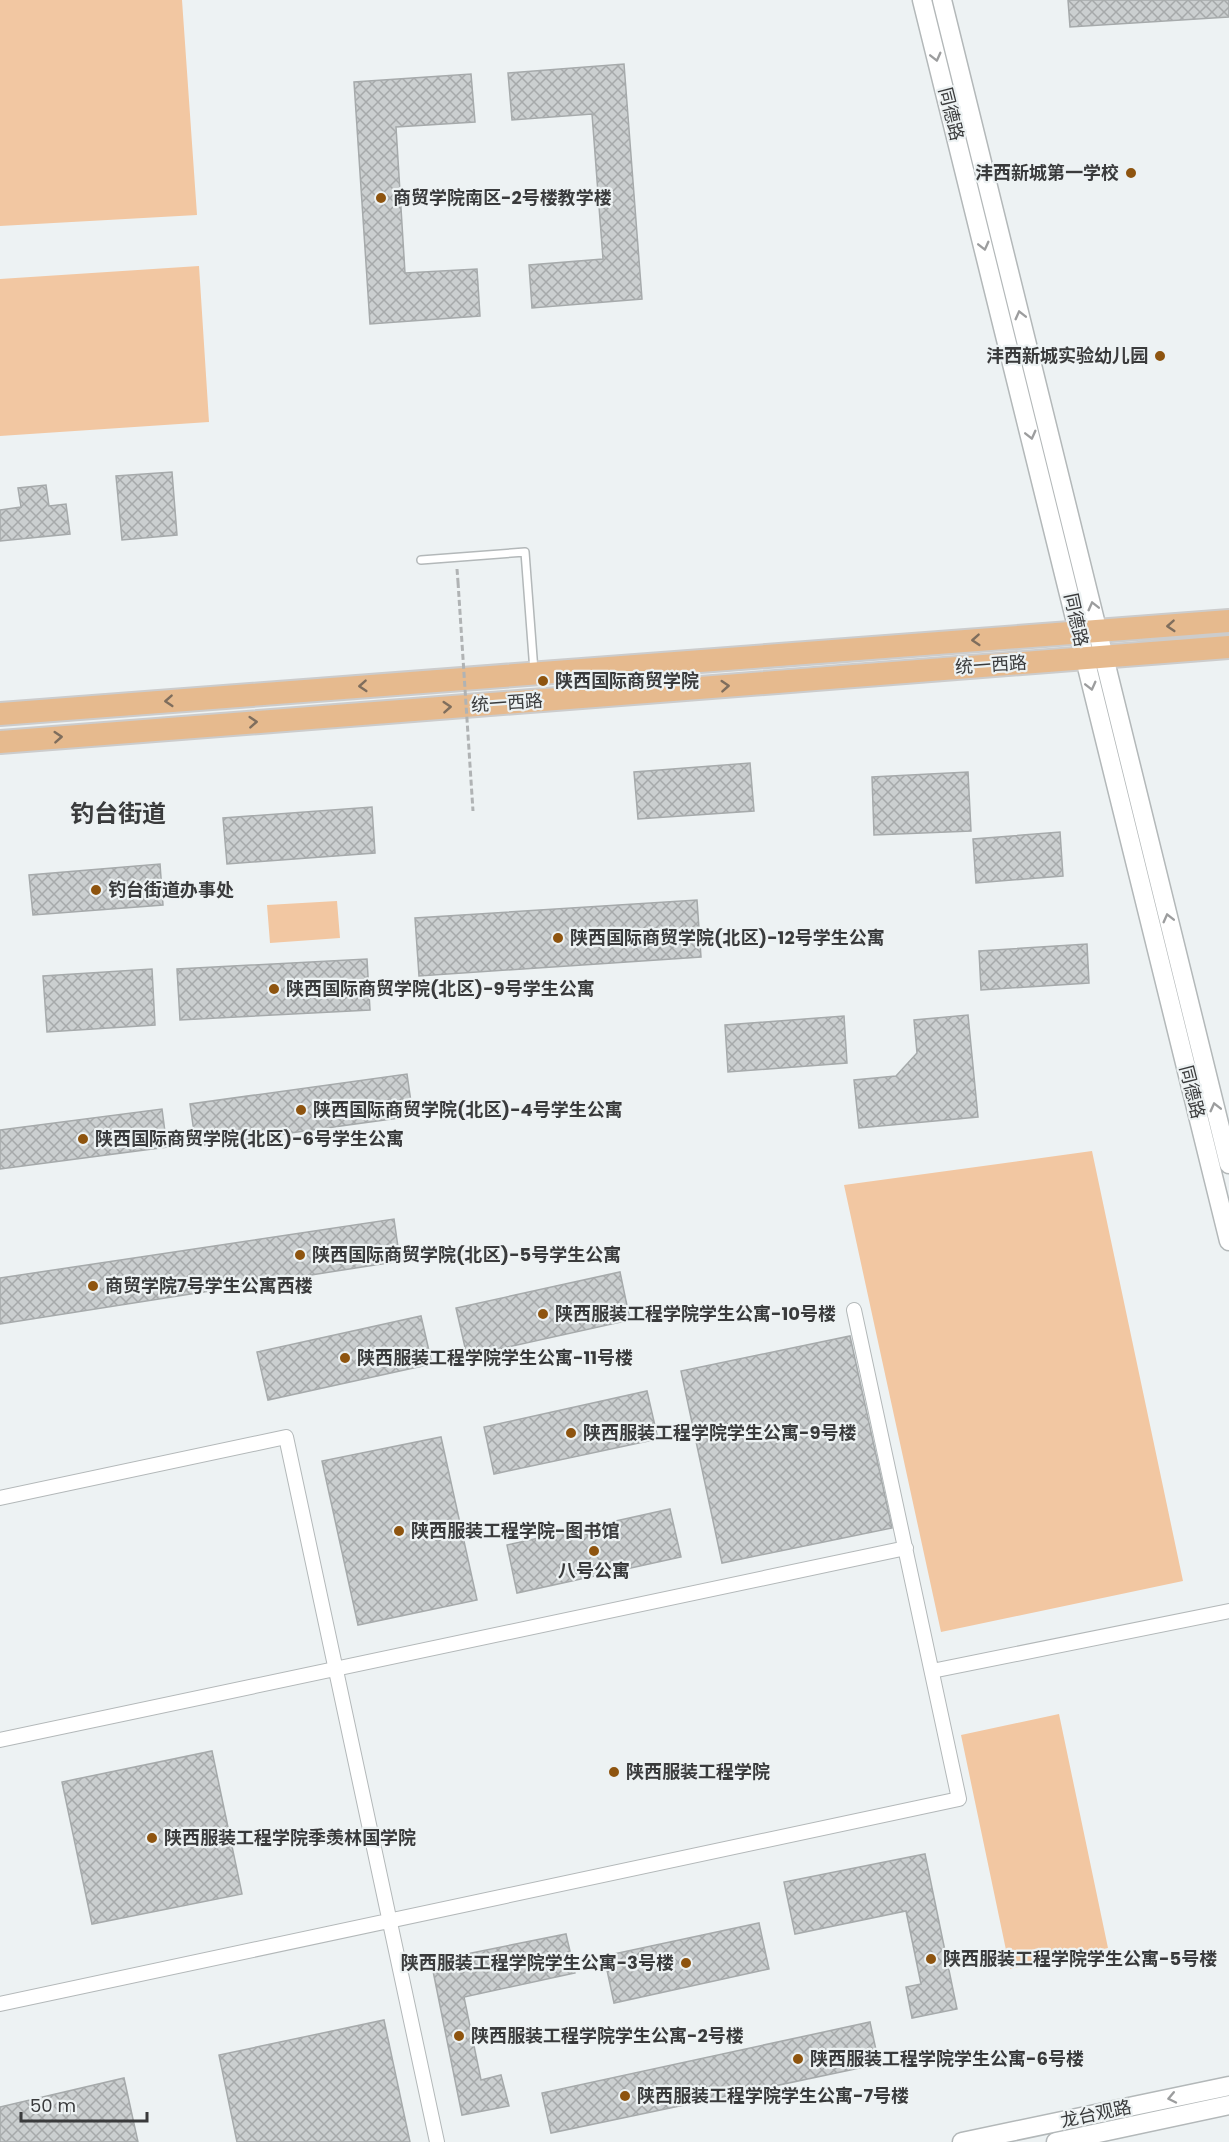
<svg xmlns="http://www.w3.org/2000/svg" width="1229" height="2142" font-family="Poppins,'Noto Sans SC',sans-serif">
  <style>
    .garden { fill: #f2c7a2 }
    .building { fill: url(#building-cross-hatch); stroke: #a6aaab; stroke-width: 1.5 }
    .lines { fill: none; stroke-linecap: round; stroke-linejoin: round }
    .service-casing { stroke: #b3b8b9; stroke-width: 10 }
    .minor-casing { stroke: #b3b8b9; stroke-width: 16 }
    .tertiary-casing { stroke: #b3b8b9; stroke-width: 21 }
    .primary-casing { stroke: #ccc; stroke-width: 26 }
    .path { stroke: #b0b3b4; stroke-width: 3; stroke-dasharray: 6 3; stroke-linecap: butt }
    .service { stroke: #fff; stroke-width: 7 }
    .minor { stroke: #fff; stroke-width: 14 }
    .tertiary { stroke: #fff; stroke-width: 18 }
    .primary { stroke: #e6ba8e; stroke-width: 22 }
    .path-bridge { stroke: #b0b3b4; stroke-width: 3; stroke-dasharray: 6 3; stroke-linecap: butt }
    .oneway { stroke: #9c9d9e }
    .oneway2 { stroke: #7f6e5d }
    .poi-dot { fill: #8e540f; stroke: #edf2f3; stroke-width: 2 }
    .labels { text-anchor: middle; stroke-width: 4.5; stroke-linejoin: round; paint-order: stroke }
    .street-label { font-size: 18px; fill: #3a3b3c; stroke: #edf2f3 }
    .poi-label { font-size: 18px; font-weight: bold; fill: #3a3b3c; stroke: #edf2f3; text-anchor: start }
    .district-label { font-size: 24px; font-weight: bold; fill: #3a3b3c; stroke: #edf2f3 }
  </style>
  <defs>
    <pattern id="building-cross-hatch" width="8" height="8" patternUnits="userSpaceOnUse" patternTransform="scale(1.5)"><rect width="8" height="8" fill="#cbcfd0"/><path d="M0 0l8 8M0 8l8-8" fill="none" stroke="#a6a9aa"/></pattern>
  </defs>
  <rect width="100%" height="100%" fill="#edf2f3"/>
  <path class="garden" d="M0,0H182L197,215L0,226Z
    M199,266L209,422L0,436V279Z
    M337,901L340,938L270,943L267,905Z
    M1092,1151L1183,1581L941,1632L844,1185Z
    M1059,1714L1108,1948L1010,1969L961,1735Z"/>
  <path class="building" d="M1068,0H1229V17L1070,27Z
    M624,64L642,299L532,308L529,265L603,259L592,114L512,120L508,73Z
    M471,74L475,122L396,127L405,273L477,269L480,316L370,324L354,82Z
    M172,472L177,535L122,540L116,476Z
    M46,485L49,506L66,504L70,534L0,541V510L21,507L18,488Z
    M750,763L754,811L638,819L634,772Z
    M968,772L971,831L874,835L872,777Z
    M372,807L375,853L227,864L223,818Z
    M1060,832L1063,876L976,883L973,839Z
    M160,864L163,905L33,915L29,875Z
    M697,900L701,957L419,976L415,918Z
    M1087,944L1089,983L981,990L979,951Z
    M367,959L370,1010L180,1020L177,969Z
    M152,969L155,1025L47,1032L43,976Z
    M968,1015L978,1117L859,1128L854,1080L896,1076L917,1053L914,1020Z
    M844,1016L847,1063L728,1072L725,1025Z
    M407,1074L413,1116L196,1146L190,1104Z
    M162,1109L167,1147L0,1169V1130Z
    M394,1219L400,1261L0,1324V1278Z
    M620,1272L630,1320L467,1356L456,1308Z
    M421,1316L432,1364L268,1400L257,1352Z
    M850,1336L892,1528L722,1563L681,1371Z
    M647,1391L658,1439L494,1474L484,1427Z
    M441,1437L477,1600L358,1625L322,1461Z
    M670,1509L681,1557L517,1593L507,1545Z
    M212,1751L242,1894L92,1924L62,1782Z
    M925,1854L957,2009L912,2018L906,1987L921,1984L906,1911L795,1934L784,1882Z
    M759,1923L769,1969L614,2003L604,1956Z
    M566,1934L575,1973L464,1997L481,2080L501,2075L509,2106L462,2115L431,1961Z
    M384,2020L410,2142H237L219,2055Z
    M870,2022L879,2064L551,2133L542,2093Z
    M124,2078L138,2142H0V2107Z"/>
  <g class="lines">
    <g class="service-casing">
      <path id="service" d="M421,560L525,552L534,671"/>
    </g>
    <g class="minor-casing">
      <path id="minor" d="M0,1498L286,1437L437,2142
        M932,1671L1229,1611
        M0,1740L906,1548
        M0,2004L959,1799L854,1310"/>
    </g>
    <g class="tertiary-casing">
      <path id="tertiary" d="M922,0L1229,1241
        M942,0L1229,1164
        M962,2142L1229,2086
        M1056,2142L1229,2105"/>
    </g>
    <g class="primary-casing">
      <path id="primary" d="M0,714L1229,621
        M0,742L1229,647"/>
    </g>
    <path class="path" d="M457,569L458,582"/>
    <use href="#service" class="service"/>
    <use href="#minor" class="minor"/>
    <use href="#tertiary" class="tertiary"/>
    <use href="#primary" class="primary"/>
    <path class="path-bridge" d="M458,582L473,811"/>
  </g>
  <defs><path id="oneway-chevron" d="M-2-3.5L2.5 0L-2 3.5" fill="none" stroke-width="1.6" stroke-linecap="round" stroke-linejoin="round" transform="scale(1.5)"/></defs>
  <g class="oneway">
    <use href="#oneway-chevron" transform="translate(936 57) rotate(76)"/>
    <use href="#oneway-chevron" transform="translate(984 246) rotate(76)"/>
    <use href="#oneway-chevron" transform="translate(1020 315) rotate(-104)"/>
    <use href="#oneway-chevron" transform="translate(1031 435) rotate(76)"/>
    <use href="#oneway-chevron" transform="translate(1093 606) rotate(-104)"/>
    <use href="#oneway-chevron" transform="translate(1091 686) rotate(76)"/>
    <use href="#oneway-chevron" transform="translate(1168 918) rotate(-104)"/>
    <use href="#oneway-chevron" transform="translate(1215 1107) rotate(-104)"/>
    <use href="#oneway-chevron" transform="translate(1172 2098) rotate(168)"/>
  </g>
  <g class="oneway2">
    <use href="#oneway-chevron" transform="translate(1171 626) rotate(176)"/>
    <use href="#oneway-chevron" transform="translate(976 640) rotate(176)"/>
    <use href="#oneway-chevron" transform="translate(363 686) rotate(176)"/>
    <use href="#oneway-chevron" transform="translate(725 686) rotate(-4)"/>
    <use href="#oneway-chevron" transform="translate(169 701) rotate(176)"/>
    <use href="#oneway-chevron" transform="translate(447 707) rotate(-4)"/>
    <use href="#oneway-chevron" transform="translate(253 722) rotate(-4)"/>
    <use href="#oneway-chevron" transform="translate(58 737) rotate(-4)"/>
  </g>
  <g class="poi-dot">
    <circle cx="1131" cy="173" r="6"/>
    <circle cx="381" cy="198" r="6"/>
    <circle cx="1160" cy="356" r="6"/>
    <circle cx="543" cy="681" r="6"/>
    <circle cx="96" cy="890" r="6"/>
    <circle cx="558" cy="938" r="6"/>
    <circle cx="274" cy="989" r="6"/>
    <circle cx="301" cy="1110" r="6"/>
    <circle cx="83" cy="1139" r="6"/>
    <circle cx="300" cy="1255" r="6"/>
    <circle cx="93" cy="1286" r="6"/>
    <circle cx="543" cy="1314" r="6"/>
    <circle cx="345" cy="1358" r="6"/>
    <circle cx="571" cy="1433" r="6"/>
    <circle cx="399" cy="1531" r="6"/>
    <circle cx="594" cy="1551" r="6"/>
    <circle cx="614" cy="1772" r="6"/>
    <circle cx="152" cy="1838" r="6"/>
    <circle cx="931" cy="1959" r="6"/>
    <circle cx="686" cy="1963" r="6"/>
    <circle cx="459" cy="2036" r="6"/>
    <circle cx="798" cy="2059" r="6"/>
    <circle cx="625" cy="2096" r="6"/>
  </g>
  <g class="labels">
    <g class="street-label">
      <text transform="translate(951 114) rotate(76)" y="6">同德路</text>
      <text transform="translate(1076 620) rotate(78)" y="6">同德路</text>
      <text transform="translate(991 665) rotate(-4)" y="6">统一西路</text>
      <text transform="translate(507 703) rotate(-4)" y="6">统一西路</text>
      <text transform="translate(1192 1092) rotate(76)" y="6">同德路</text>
      <text transform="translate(1096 2114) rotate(-12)" y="6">龙台观路</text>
    </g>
    <g class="poi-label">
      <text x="1119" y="179" text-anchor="end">沣西新城第一学校</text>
      <text x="393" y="204">商贸学院南区-2号楼教学楼</text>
      <text x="1148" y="362" text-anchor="end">沣西新城实验幼儿园</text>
      <text x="555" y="687">陕西国际商贸学院</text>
      <text x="108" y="896">钓台街道办事处</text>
      <text x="570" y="944">陕西国际商贸学院(北区)-12号学生公寓</text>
      <text x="286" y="995">陕西国际商贸学院(北区)-9号学生公寓</text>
      <text x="313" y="1116">陕西国际商贸学院(北区)-4号学生公寓</text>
      <text x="95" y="1145">陕西国际商贸学院(北区)-6号学生公寓</text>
      <text x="312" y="1261">陕西国际商贸学院(北区)-5号学生公寓</text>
      <text x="105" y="1292">商贸学院7号学生公寓西楼</text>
      <text x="555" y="1320">陕西服装工程学院学生公寓-10号楼</text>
      <text x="357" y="1364">陕西服装工程学院学生公寓-11号楼</text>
      <text x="583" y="1439">陕西服装工程学院学生公寓-9号楼</text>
      <text x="411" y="1537">陕西服装工程学院-图书馆</text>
      <text x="594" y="1577" text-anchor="middle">八号公寓</text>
      <text x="626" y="1778">陕西服装工程学院</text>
      <text x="164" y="1844">陕西服装工程学院季羡林国学院</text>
      <text x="943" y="1965">陕西服装工程学院学生公寓-5号楼</text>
      <text x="674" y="1969" text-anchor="end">陕西服装工程学院学生公寓-3号楼</text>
      <text x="471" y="2042">陕西服装工程学院学生公寓-2号楼</text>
      <text x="810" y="2065">陕西服装工程学院学生公寓-6号楼</text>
      <text x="637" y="2102">陕西服装工程学院学生公寓-7号楼</text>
    </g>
    <g class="district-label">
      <text x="118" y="822">钓台街道</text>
    </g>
  </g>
  <path d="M21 2112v9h126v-9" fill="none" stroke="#3a3b3c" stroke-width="3"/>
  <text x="30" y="2112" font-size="18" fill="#3a3b3c" stroke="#edf2f3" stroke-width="4.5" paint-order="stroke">50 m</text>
</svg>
